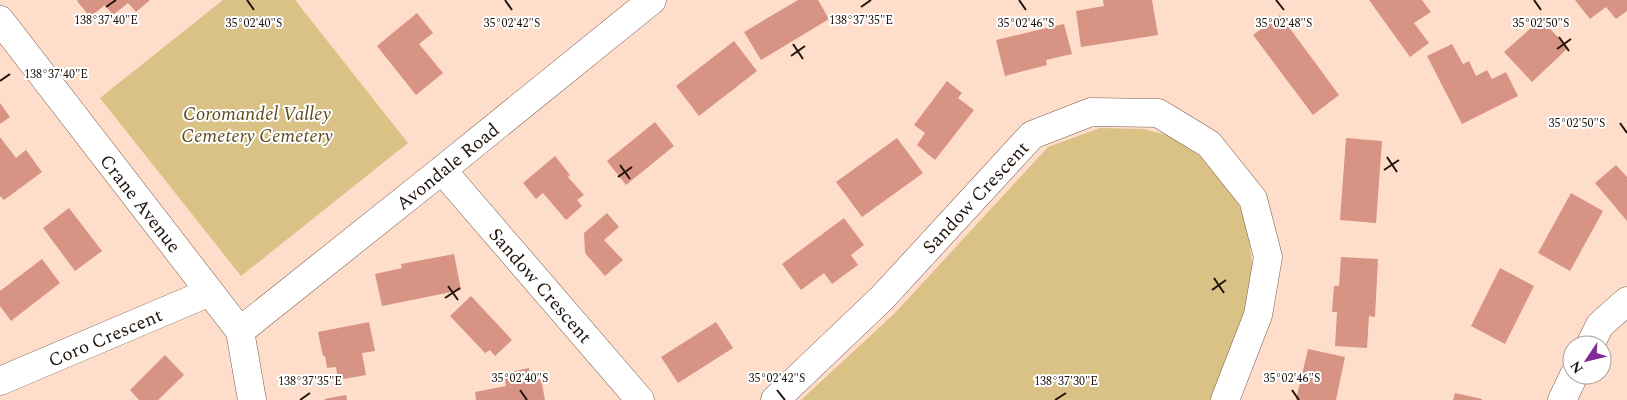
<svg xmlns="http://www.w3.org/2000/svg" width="1627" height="400" font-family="Spectral,serif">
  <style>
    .green { fill: #dac185 }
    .building { fill: #d79384 }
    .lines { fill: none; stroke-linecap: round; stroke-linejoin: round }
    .minor-casing { stroke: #785c4c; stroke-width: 29 }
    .minor { stroke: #fff; stroke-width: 28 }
    .ticks { fill: none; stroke: #1f140d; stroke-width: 2 }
    .labels { text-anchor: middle; stroke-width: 4; stroke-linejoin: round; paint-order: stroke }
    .park-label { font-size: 19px; font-style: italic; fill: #5d4b1b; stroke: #fff }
    .street-label { font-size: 19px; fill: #1f140d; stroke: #fff }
    .ticks-label { font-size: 12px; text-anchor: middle; fill: #1f140d; stroke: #fff; stroke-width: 4; stroke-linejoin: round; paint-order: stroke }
  </style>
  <rect width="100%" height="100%" fill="#feddcb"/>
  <path class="green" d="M223,0H295L408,143L241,276L100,98Z
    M1100,128L1144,129L1171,136L1205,160L1236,198L1247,223L1253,271L1243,319L1210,400H801L895,313L1048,147Z"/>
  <path class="building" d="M78,0H150L136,12L128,3L113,15L105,5L90,17L77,1Z
    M798,0H818L829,19L761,60L744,32Z
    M1103,0H1152L1158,35L1081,47L1076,11L1104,6Z
    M1369,0H1422L1431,12L1414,23L1429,43L1410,57Z
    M1575,0H1627V11L1616,19L1606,7L1590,19Z
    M417,13L433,33L419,44L443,73L416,95L377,46Z
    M1280,15L1339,95L1313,115L1253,35Z
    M1541,19L1568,48L1532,82L1504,52Z
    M1064,24L1072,54L1046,60L1047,65L1005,76L996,40Z
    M734,41L757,71L699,116L676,86Z
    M1452,44L1463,64L1469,61L1476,76L1487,70L1492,79L1506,72L1518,96L1462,124L1427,56Z
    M947,81L962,93L958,98L974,110L935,160L917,145L925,133L914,125Z
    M0,103L10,117L0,124Z
    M655,122L674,146L626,185L607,161Z
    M0,137L16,158L26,150L42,172L4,200L0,196Z
    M897,138L923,173L862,217L836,182Z
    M1346,138L1382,141L1376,223L1340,220Z
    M555,156L570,175L568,177L584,195L577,200L582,206L566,220L543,193L536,199L523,183Z
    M1616,165L1627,177V221L1595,183Z
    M1571,193L1603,211L1570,271L1538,253Z
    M69,208L102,251L75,271L43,228Z
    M607,213L619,227L604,240L623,260L605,276L585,253L584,233Z
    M844,218L864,245L851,255L858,265L832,284L824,273L801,290L782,264Z
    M454,254L461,290L382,306L375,274L402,268L401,264Z
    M1341,257L1378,259L1375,317L1369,316L1367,348L1335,346L1337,312H1332L1334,286H1339Z
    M42,259L60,283L11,321L0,306V291Z
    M1500,268L1534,286L1505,344L1471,326Z
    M471,296L512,340L495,356L490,350L485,353L450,316Z
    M369,322L375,351L362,353L366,375L338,380L336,367L327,368L325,356H323L318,332Z
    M716,322L733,348L678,383L661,357Z
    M1308,349L1345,357L1336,400H1296Z
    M165,355L184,375L158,400H139L130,390Z
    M529,368L532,381L541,379L545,400H476L475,392L506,386L504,373Z
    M1455,393L1482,399V400H1453Z
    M346,395L347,400H325L324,399Z"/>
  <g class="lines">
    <g class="minor-casing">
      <path id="minor" d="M0,20L240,331L252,400
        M442,170L640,400
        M240,331L442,170L652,0
        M1590,345L1600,325L1627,301
        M0,381L210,292
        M775,400L882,298L1032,135L1091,112L1158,113L1209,144L1253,199L1268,257L1258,315L1225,400
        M1562,400L1574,375"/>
    </g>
    <use href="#minor" class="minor"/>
  </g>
  <path class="ticks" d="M247,0L254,10M505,0L512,10M1019,0L1026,10M1276,0L1284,10M1534,0L1541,10M106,7L116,0M861,7L871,0M1559,37L1569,51M793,44L803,59M1557,49L1571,39M791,56L805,46M0,81L10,74M1620,123L1627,133M1387,157L1397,172M620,165L630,179M1384,170L1399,160M618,177L632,167M1214,278L1224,293M448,286L458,300M1212,290L1226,280M445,298L460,288M520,390L527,400M777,390L785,400M1292,390L1299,400M300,400L310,393M1055,400L1066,393"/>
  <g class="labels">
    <g class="park-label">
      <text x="257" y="120">Coromandel Valley<tspan x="257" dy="22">Cemetery Cemetery</tspan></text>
    </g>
    <g class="street-label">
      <text transform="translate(447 166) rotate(-39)" y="7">Avondale Road</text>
      <text transform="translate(975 197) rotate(-47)" y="7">Sandow Crescent</text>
      <text transform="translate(141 203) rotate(52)" y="7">Crane Avenue</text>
      <text transform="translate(541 285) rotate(49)" y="7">Sandow Crescent</text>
      <text transform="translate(105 337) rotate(-23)" y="7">Coro Crescent</text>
    </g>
  </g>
  <g class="ticks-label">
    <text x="106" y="24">138°37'40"E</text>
    <text x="861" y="24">138°37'35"E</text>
    <text x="254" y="27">35°02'40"S</text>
    <text x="512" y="27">35°02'42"S</text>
    <text x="1026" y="27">35°02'46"S</text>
    <text x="1284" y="27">35°02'48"S</text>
    <text x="1541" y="27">35°02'50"S</text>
    <text x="56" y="78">138°37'40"E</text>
    <text x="1577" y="127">35°02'50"S</text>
    <text x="520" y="382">35°02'40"S</text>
    <text x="777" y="382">35°02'42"S</text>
    <text x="1292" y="382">35°02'46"S</text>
    <text x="310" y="385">138°37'35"E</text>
    <text x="1066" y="385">138°37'30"E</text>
  </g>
  <g transform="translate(1587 360) rotate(235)"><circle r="24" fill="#ffffff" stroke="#a5a19e"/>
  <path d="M0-4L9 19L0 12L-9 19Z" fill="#812b99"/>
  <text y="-8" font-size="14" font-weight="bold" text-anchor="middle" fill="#1f140d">N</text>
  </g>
</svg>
